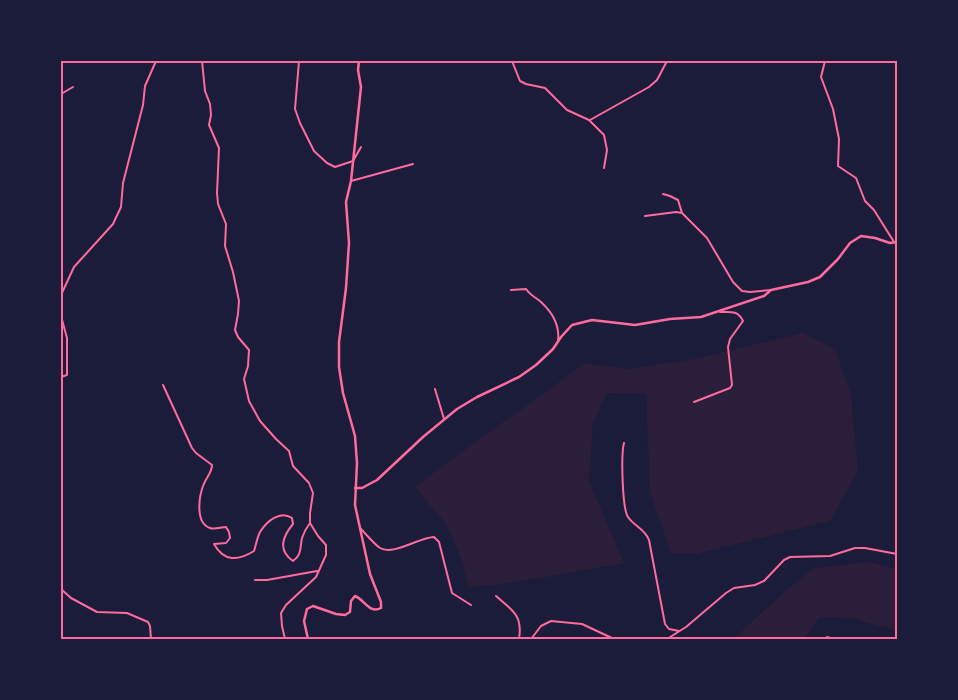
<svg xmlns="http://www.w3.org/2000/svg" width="958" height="700" font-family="'Noto Sans',sans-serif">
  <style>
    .green { fill: #2a1e3b }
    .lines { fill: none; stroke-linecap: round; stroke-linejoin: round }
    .minor { stroke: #ff6b9d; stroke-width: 2 }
    .tertiary { stroke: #ff6b9d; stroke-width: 2.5 }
    .neatline { fill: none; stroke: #ff6b9d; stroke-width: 2 }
  </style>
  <rect width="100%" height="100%" fill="#1b1b3a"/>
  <path class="green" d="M803,333L835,349L851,395L858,471L830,521L696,554L671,553L650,492L646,394L607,393L593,422L589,481L624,563L535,579L469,588L461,559L446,524L415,487C470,444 529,405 585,363L628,369L694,359Z
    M869,562L897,569V631L855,619L820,617L804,639H733L783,593L814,568Z"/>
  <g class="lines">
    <path class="minor" d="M202,61L205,91L210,104L211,115L209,125L219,148L217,193L218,204L226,224L225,246L233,272L239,301L238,314L235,330L238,337L249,350L248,366L244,379L249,401L260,421L276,439L289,451L293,466L309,483L313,493L310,513V523L318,536L326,545V555L316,577L286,605L281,613L282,626L285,639
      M299,61L295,109L300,123L314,151L327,163L335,167L353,161L361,147
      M512,61L520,81L526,84L545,88L567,110L589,120L604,135L607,150L604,168
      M825,61L821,77L833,109L839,139L838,166L856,178L865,201L874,210L894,242
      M61,94L73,87
      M590,120L649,87L657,80L667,61
      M351,181L413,164
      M663,194L670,196L678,200L682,213L707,238L733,282L742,291L750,292L771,290
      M645,216L676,212L682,213
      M511,290L526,289C530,295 535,297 541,302C553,313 560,325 558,341
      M61,295L74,267L113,224L121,207L123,183L143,105L145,86L156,61
      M61,316L67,338V375L61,377
      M163,385L192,448L196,453L212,465C212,473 206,477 203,486C199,497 195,523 210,528C215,530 221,527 226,527L229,532L230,538L226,543L214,544C224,562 238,561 254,551C256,545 257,538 260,532C267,521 280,510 292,518L293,524C283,536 277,550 293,561C302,555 300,547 302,538C304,532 307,527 310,523
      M435,389L444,419
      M694,402L730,388L732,385L728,347L730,339L743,321C738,310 730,312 720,312
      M624,443C621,453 622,508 628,517C634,526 645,529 649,540L665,624L669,629L679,631
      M360,528C366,534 373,543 380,548C393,556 420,537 434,537L439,542L452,593L471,605
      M255,580H267L317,571
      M61,589L71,598L97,612L127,613L148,622L150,626L151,639
      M496,596C512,610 523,615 519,639
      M827,637L833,639
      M531,639L541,626L551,621L582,624L614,639
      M667,639L686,627L726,593L734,588L755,585L764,581L784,560L790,557L830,556L855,548H865L897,554"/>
    <path class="tertiary" d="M355,488H362L377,480L423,437L457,409L477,397L519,377L536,365L553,349L561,337L572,325L592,320L635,325L670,319L701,317L764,296L771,290L808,282L820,277L838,259L850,243L861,236L875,238L890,243L897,242
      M308,639L304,621L307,609L313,606L336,614L345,615L350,612L351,601L355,596C365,600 369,614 381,608V602L370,574L355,505L357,463L355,436L343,393L339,367V342L346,288L349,243L346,202L351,181L361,87L358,70L359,61"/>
  </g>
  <rect width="958" height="700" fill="none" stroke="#1b1b3a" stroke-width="125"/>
  <rect x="62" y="62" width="834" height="576" class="neatline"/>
</svg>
